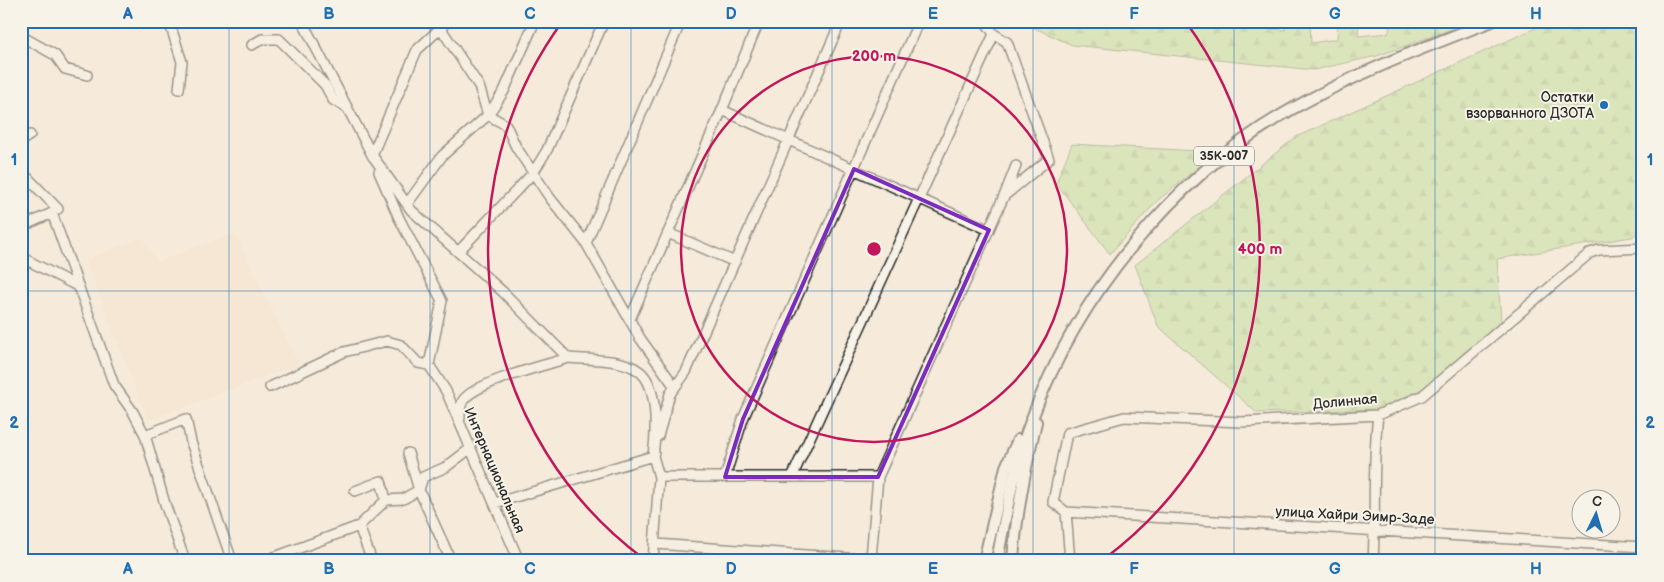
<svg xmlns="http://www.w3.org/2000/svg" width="1664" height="582" font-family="'Balsamiq Sans',sans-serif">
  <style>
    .built { fill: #f4e2c9 }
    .forest { fill: url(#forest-firs); stroke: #728461 }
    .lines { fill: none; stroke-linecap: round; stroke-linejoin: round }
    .minor-casing { stroke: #2b2b2b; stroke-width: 12 }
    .major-casing { stroke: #2b2b2b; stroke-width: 14 }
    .minor { stroke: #f7f3e8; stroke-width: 9 }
    .major { stroke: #f7f3e8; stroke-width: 10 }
    .marked { fill: none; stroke: #7b2cbf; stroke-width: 4; stroke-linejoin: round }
    .grid { fill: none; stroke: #1f6fb2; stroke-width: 1; stroke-opacity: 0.55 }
    .ring { fill: none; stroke: #c2185b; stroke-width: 2.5 }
    .poi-dot { fill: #1f6fb2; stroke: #f7f3e8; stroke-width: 2 }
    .labels { text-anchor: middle; stroke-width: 4; stroke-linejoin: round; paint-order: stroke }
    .shield { fill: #f7f3e8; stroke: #686764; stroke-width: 1 }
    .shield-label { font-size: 12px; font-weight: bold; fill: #2b2b2b }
    .poi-label { font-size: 14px; fill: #2b2b2b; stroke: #f7f3e8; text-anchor: end }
    .street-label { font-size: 14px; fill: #2b2b2b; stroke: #f7f3e8 }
    .centre { fill: #c2185b; stroke: #f7f3e8; stroke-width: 2.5 }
    .ring-label { font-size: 15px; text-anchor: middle; font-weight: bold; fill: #c2185b; stroke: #f7f3e8; stroke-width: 4; stroke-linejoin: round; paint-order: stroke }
    .neatline { fill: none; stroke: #1f6fb2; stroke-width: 2 }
    .grid-label { font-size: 16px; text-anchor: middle; font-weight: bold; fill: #1f6fb2 }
  </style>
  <defs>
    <pattern id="forest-firs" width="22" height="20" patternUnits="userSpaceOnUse" patternTransform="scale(1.25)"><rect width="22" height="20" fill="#badd97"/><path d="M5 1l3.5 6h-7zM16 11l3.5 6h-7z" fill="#a0be82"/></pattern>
  </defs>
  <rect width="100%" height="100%" fill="#f6ebda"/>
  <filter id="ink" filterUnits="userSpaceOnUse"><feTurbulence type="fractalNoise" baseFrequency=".02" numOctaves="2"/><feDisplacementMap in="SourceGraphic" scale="10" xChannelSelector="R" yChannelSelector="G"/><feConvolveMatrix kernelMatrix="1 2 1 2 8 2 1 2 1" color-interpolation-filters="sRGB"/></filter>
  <g filter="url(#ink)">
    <path class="built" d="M235,233L299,364L148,421L85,260L143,237L157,261Z"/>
    <path class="forest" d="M1019,21H1249V27L1285,30V21H1310L1311,43L1337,39L1338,21H1359L1358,36L1389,33L1390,21H1475L1377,56L1314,70L1072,45Z
      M1551,21H1638L1643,33V229L1632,237L1497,259L1501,322L1422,389L1379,409L1257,413L1158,326L1135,265L1296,137Z
      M1072,144L1217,152L1157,201L1110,254L1056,183Z"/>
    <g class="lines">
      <g class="minor-casing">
        <path id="minor" d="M169,21L182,62L179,89
          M302,21L373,157
          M436,21L479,86L488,115L506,125L516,147L550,198L586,243L640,338L675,387
          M448,21L417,50L372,155L411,210L503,292L568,358C589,360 622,358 639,371C659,385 656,434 653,456L495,503
          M21,36L55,55L65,69L87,75
          M252,45L262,39H279L325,85L333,100L347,108
          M722,110L989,230
          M21,141L30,135
          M21,171L58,209
          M379,172L399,218L442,301L429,365L446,391L519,561
          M1005,194L1016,166
          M407,204L442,156L488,115L504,91L535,21
          M21,227L52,213L114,385L133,412L145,435L186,419L191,442L232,561
          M668,233L735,262
          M586,243L681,21
          M458,252L533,173L547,150L604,21
          M21,257L79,287
          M630,319L722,110L759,21
          M270,387L344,352L387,341L401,345L418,363L429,365
          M460,418C460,410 460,402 466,397C484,380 543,366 568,358
          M145,435L165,504L185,561
          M658,436L670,394L686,372L841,21
          M408,453L419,490L448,554
          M659,477H878L1004,196L1049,159L1007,42L994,34L985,21
          M725,477L743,419L919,21
          M792,477L994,34
          M355,491L381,481L386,500
          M1066,512L1643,547
          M359,526L386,500L403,499L419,490L423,477L446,467L471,448
          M656,544L888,561
          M871,558L878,477
          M264,561L359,526L372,561
          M653,561L659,477L653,456L654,451
          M1070,561L1066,512L1053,502L1067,433L1124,417L1242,422L1378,415L1422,396L1590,253L1599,250L1643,248
          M1373,561C1376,512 1372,463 1378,415"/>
      </g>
      <g class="major-casing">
        <path id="major" d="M984,561L1006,467L1018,440
          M997,561C1006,513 1014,466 1031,421C1077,295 1175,175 1292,109C1354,74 1425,47 1492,21
          M1013,561C1016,513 1025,468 1036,422"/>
      </g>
      <use href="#minor" class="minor"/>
      <use href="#major" class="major"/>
    </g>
  </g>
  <path d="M0 0H1664V582H0ZM854,169L989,230L878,477H725L743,419Z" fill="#f6ebda" fill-opacity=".55" fill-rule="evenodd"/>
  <path class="marked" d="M854,169L989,230L878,477H725L743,419Z"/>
  <path class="grid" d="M229,21V561M430,21V561M631,21V561M832,21V561M1033,21V561M1234,21V561M1435,21V561M21,291H1643"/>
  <g class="ring">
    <circle cx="874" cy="249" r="193"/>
    <path d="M644 559A386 386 0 0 1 562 22M1186 22A386 386 0 0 1 1104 559"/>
  </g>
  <circle class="poi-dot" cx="1604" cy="105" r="5"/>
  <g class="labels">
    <rect class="shield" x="1194" y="146.5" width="60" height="19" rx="4"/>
    <g class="shield-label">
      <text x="1224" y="160">35К-007</text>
    </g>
    <g class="poi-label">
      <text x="1594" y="102">Остатки<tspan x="1594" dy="16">взорванного ДЗОТА</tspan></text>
    </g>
    <g class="street-label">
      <text transform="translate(1345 401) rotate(-5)" y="5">Долинная</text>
      <text transform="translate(495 470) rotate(67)" y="5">Интернациональная</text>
      <text transform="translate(1355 515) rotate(3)" y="5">улица Хайри Эимр-Заде</text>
    </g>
  </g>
  <circle cx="874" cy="249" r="8" class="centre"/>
  <g class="ring-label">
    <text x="874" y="61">200 m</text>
    <text x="1260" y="254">400 m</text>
  </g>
  <rect width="1664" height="582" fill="none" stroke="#f7f3e8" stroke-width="55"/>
  <g transform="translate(1596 514) rotate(5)"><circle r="24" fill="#f7f3e8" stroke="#a5a39c"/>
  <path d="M0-4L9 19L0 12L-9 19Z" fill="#1f6fb2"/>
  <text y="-8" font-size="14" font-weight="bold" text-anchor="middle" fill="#2b2b2b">С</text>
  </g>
  <rect x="28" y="28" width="1608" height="526" class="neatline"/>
  <g class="grid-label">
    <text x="128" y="19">A</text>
    <text x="329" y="19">B</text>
    <text x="530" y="19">C</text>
    <text x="731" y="19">D</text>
    <text x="933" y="19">E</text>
    <text x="1134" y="19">F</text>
    <text x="1335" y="19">G</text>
    <text x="1536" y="19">H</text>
    <text x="14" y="165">1</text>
    <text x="1650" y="165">1</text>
    <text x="14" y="428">2</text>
    <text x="1650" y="428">2</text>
    <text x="128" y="574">A</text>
    <text x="329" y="574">B</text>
    <text x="530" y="574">C</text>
    <text x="731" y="574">D</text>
    <text x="933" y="574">E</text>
    <text x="1134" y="574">F</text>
    <text x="1335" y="574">G</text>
    <text x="1536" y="574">H</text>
  </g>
</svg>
